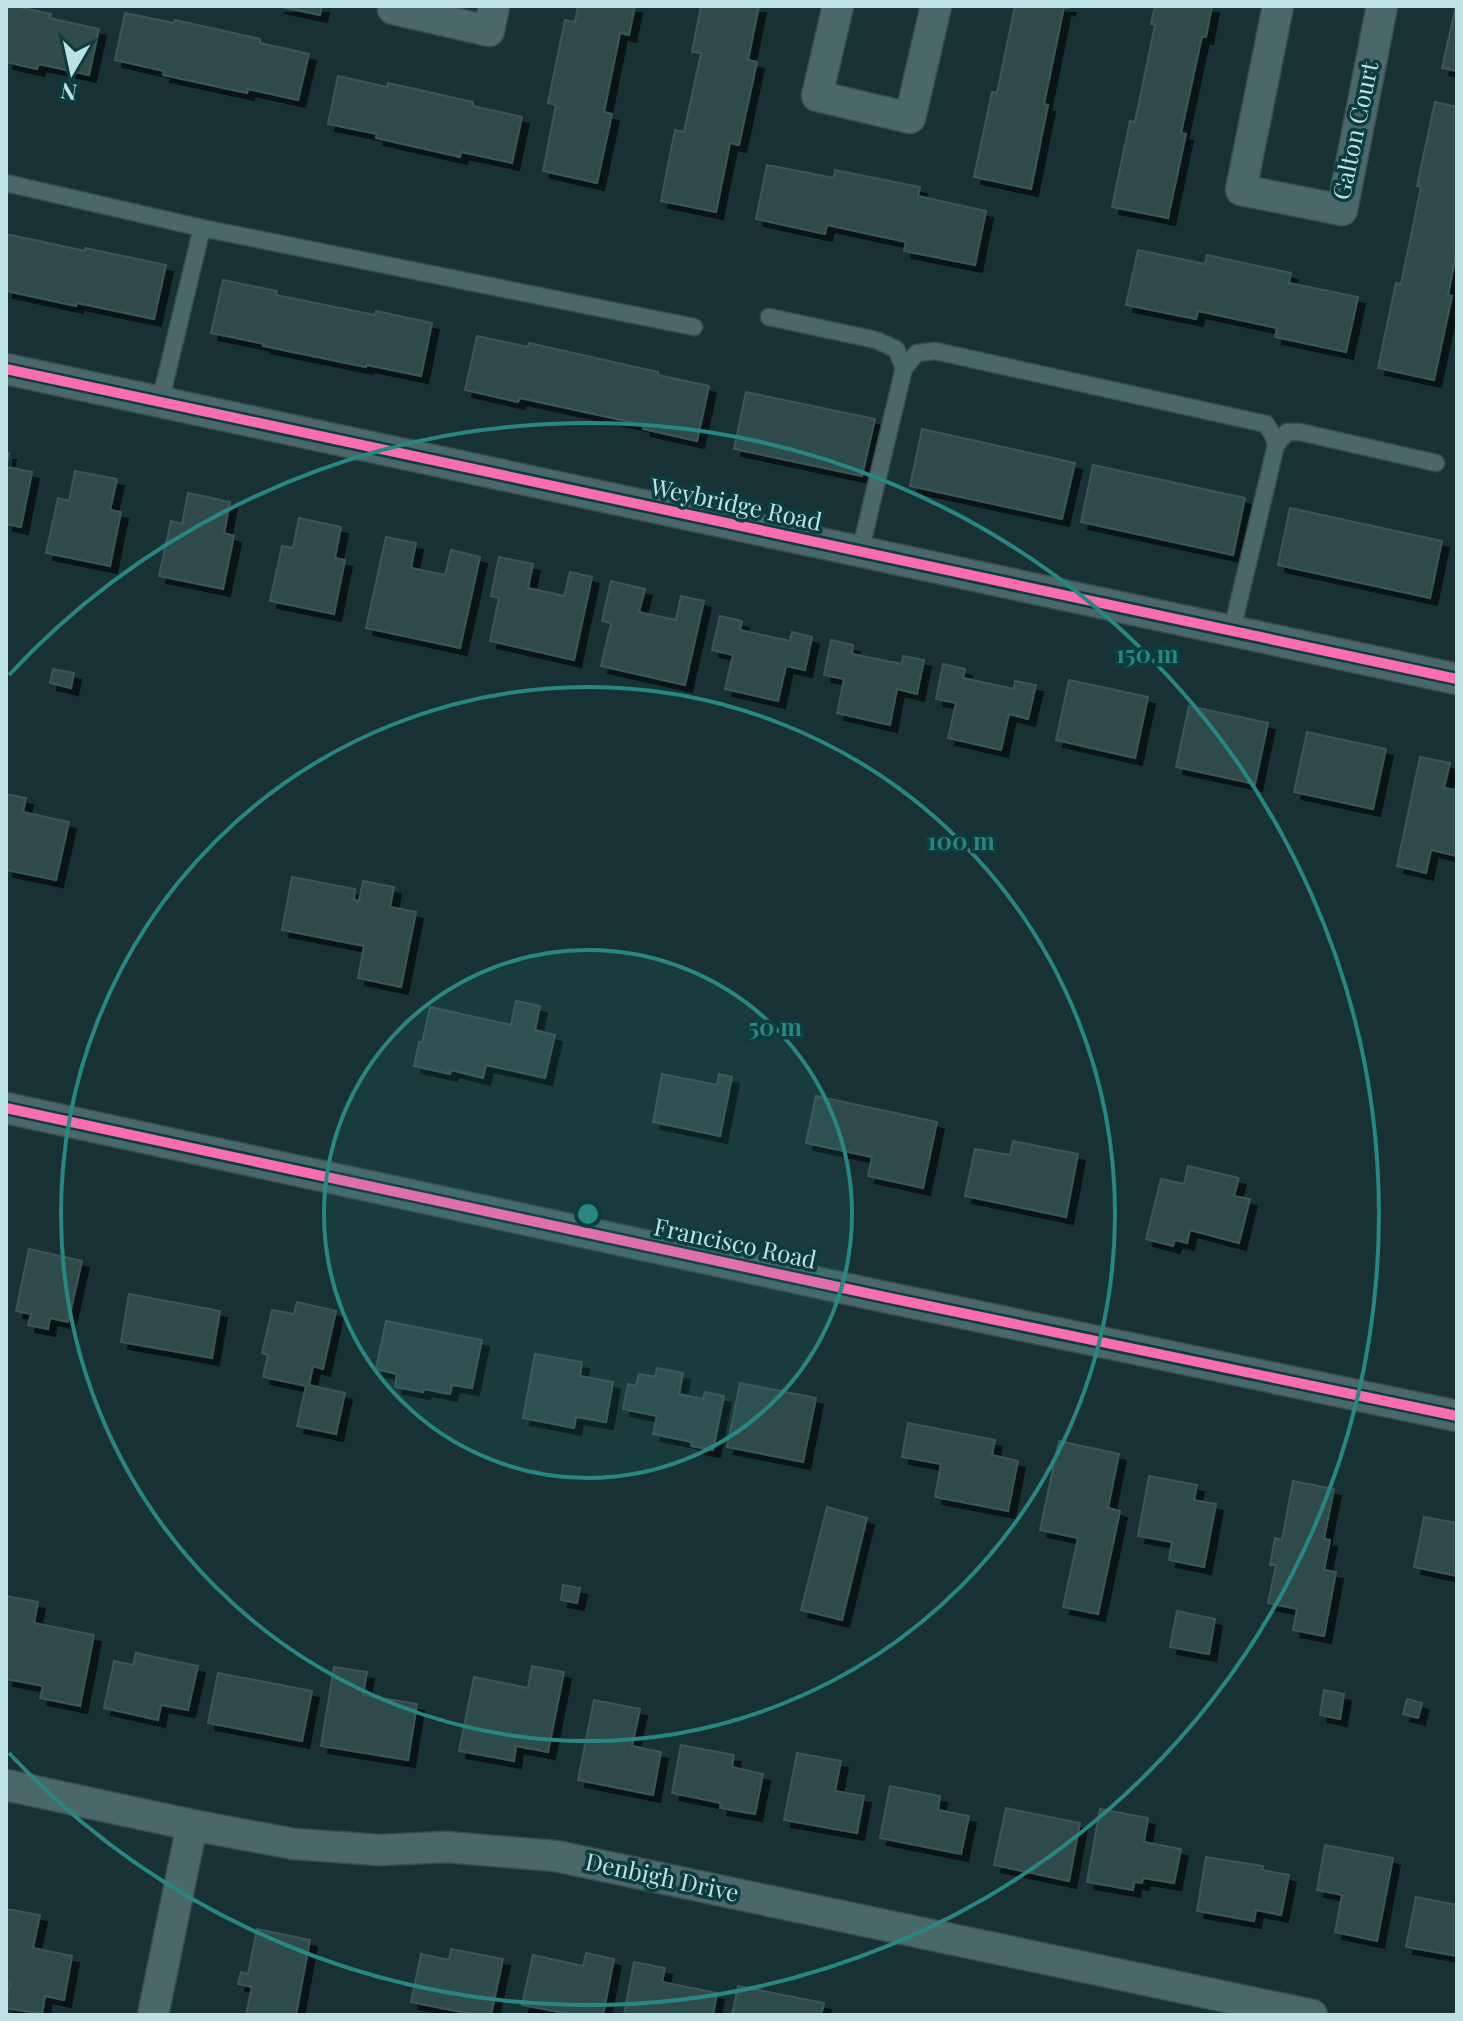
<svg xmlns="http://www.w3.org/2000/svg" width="1463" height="2021" font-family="'Playfair Display',serif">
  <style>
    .building { fill: #2f4c4a; stroke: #3c5755; stroke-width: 2; filter: url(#shadow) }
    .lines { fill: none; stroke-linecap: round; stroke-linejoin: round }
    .lane-casing { stroke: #384e4f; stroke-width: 19 }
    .street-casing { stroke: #384e4f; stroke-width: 33 }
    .lane { stroke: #4b6869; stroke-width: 16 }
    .street { stroke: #4b6869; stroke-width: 30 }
    .cycleway-casing { stroke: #0d3c3e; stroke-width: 15 }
    .cycleway { stroke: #f96db3; stroke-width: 10 }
    .ring { fill: none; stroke: #298680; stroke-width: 4 }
    .labels { text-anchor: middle; stroke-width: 7; stroke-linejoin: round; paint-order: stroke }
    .street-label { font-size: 24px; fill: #bce2e4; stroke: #0d3c3e }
    .centre { fill: #298680; stroke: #0d3c3e; stroke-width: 4 }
    .ring-label { font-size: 24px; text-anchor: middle; font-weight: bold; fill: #298680; stroke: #0d3c3e; stroke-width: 7; stroke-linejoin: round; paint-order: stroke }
  </style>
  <defs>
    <filter id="shadow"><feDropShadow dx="7" dy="7" stdDeviation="0" flood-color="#0009"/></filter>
  </defs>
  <rect width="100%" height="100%" fill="#183233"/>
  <path class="building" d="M6,6H14L51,14L49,18L99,29L89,75L39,64L37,69L6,62Z
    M277,6H322L320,15Z
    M578,6H635L629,35L620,33L604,112L612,114L597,183L543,171L556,105L548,103L565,20L575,22Z
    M701,6H759L748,60L757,62L739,145L730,143L716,212L661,201L675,130L684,132L701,53L692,52Z
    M1015,6H1069L1068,8L1064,7L1044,104L1048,105L1031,189L974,177L992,92L997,93Z
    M1155,6H1212L1206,37L1202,36L1181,133L1186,134L1168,218L1112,207L1130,121L1135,122L1155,25L1151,24Z
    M1456,6H1457V71L1442,68Z
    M125,13L174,23L175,20L260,39V43L309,54L298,100L248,89L247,93L163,75L164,71L115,60Z
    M338,76L387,87L388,83L473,102V106L522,117L512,163L461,152L460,157L376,138L377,134L328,124Z
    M1435,102L1457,107V250L1448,295L1452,296L1434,380L1378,368L1396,283L1401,284L1421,187L1417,186Z
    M767,165L834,178L835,170L920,187L918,196L986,211L975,265L904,251L906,242L827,225L825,234L756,219Z
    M6,234L85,251V248L166,265L154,319L77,303L76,306L6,291Z
    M1138,250L1205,264L1207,255L1291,273L1289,283L1358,297L1346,352L1275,337L1277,328L1198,311L1196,319L1126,305Z
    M223,280L277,291L276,295L375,315L376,311L432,323L421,376L367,365L366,367L263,346L264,344L211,333Z
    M477,336L528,347L529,343L658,372V375L709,386L697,441L643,429L644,425L520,398L518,402L465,390Z
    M746,392L875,419L862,476L734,449Z
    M922,429L1075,463L1062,519L910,486Z
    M6,453H9L6,467L32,472L21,527L6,524Z
    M1093,465L1245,498L1233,555L1081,522Z
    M75,471L117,479L110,510L121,512L110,566L46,553L58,498L69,501Z
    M188,493L230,502L224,533L234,536L223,589L159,576L171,521L182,524Z
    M1290,508L1442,541L1430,598L1278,565Z
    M299,518L341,527L335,558L345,560L334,614L270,601L282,546L293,548Z
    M386,537L416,543L411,568L445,575L451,550L480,557L460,648L366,628Z
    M499,557L533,564L528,588L564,596L570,572L592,577L574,660L490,641L499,598L491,596Z
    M611,581L645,589L639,612L676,620L681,596L704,601L685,685L601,666L611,623L602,621Z
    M720,616L742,621L740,630L790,641L792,632L812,637L805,670L786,666L778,701L725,689L733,655L712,650Z
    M831,640L853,645L852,654L902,664L903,656L924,660L917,694L897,689L890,725L837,713L844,679L824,675Z
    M943,664L965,669L963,678L1014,689L1015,681L1036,685L1028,719L1009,714L1001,750L948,738L956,703L936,699Z
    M53,669L74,673L71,688L50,683Z
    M1069,680L1148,697L1135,758L1056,740Z
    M1189,706L1268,723L1255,784L1176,767Z
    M1307,732L1386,749L1373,809L1294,792Z
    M1420,757L1450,763L1444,788L1457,790V856L1431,850L1426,873L1397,866Z
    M6,794L26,798L23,812L69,822L56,880L6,870Z
    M292,877L355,889L354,900L359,901L363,881L394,887L390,907L416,912L401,987L358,978L364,946L282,930Z
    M516,1001L540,1006L535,1030L555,1035L545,1078L486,1065L483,1078L451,1070L450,1074L414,1066L419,1042L422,1043L430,1007L511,1025Z
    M662,1074L717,1085L719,1074L732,1077L720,1136L653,1122Z
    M816,1096L937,1122L923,1188L868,1176L872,1157L806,1143Z
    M1013,1141L1078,1154L1066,1217L965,1196L975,1149L1010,1155Z
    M1188,1166L1239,1178L1234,1196L1250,1199L1239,1243L1190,1230L1187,1243L1175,1240L1173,1246L1146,1239L1161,1179L1184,1184Z
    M29,1249L82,1261L68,1322L50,1318L48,1329L28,1325L31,1314L16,1311Z
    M129,1294L220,1311L212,1358L121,1342Z
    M297,1302L336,1311L323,1369L313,1366L309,1385L345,1393L336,1434L297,1426L306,1386L263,1377L268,1355L262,1353L272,1310L294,1314Z
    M386,1321L482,1340L472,1388L452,1385L450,1394L424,1389L423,1392L395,1387L397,1374L376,1369Z
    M535,1354L582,1362L580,1376L613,1382L606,1422L576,1417L574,1428L523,1418Z
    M657,1368L683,1373L679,1394L703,1399L705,1392L724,1396L713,1450L691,1446L692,1442L653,1434L657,1416L623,1409L628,1384L636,1386L639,1374L655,1377Z
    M740,1383L816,1398L803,1462L727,1447Z
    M908,1423L995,1440L992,1455L1018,1461L1008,1511L935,1497L941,1464L902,1457Z
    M1059,1441L1119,1454L1108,1508L1120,1511L1098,1614L1063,1607L1078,1538L1040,1530Z
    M1149,1476L1197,1485L1194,1500L1216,1504L1204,1567L1169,1560L1172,1542L1138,1536Z
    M1293,1481L1334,1489L1324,1539L1330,1540L1324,1570L1336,1572L1324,1636L1293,1630L1297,1609L1268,1603L1276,1565H1270L1275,1538L1282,1540Z
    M827,1507L867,1518L842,1620L801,1610Z
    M1424,1517L1457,1523V1576L1414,1567Z
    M563,1585L580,1588L577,1603L561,1600Z
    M6,1596L38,1602L34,1623L94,1635L80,1706L40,1698L43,1686L6,1679Z
    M1177,1611L1215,1619L1209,1654L1170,1647Z
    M136,1653L198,1666L188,1710L161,1705L158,1720L104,1708L114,1661L133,1665Z
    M532,1666L564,1672L548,1752L516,1746L514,1761L459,1751L474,1677L528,1688Z
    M334,1667L367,1672L363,1695L417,1704L408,1760L321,1746Z
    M218,1673L312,1691L302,1741L208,1723Z
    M1324,1690L1344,1694L1340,1719L1320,1715Z
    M1407,1699L1422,1703L1418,1718L1403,1714Z
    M594,1700L640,1709L632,1746L661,1752L653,1795L578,1780Z
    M681,1745L734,1755L732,1767L763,1774L755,1814L720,1808L721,1803L672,1793Z
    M797,1753L841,1761L835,1791L864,1796L857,1833L784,1820Z
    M890,1786L940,1796L938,1810L969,1816L961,1854L880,1838Z
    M1006,1808L1080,1823L1069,1881L994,1865Z
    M1100,1809L1148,1818L1144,1842L1181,1849L1174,1883L1143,1878L1142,1883L1134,1882L1133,1890L1087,1882Z
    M1325,1845L1393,1858L1377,1941L1335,1932L1342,1895L1317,1890Z
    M1206,1857L1263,1866L1262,1870L1289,1875L1281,1915L1256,1910L1254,1921L1197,1911Z
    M1416,1897L1457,1905V1956L1406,1947Z
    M6,1909L40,1915L33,1948L72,1956L64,2000L45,1996L42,2014L6,2008L10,1982L6,1981Z
    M257,1929L310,1940L296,2015H246L252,1987L238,1984L241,1972L248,1974Z
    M451,1949L503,1959L491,2015H476L411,2002L421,1954L449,1960Z
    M586,1953L614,1959L603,2015H574L522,2005L533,1955L583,1966Z
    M634,1962L665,1968L662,1982L717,1993L713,2015H624Z
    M738,1986L824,2003L821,2015H732Z"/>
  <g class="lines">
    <g class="lane-casing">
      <path id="lane" d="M6,183L202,228L160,402
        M202,228L694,327
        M769,317L876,340L896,349L904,368
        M1276,445L1287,432H1300L1436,463
        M860,552L904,368L917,353L935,351L1266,424L1273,435L1276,445L1232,630"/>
    </g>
    <g class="street-casing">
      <path id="street" d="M393,6V9L489,31L494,6
        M838,6L817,96L910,118L936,6
        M1278,6L1241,190L1342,210L1382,6
        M6,369L1457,679
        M6,1108L885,1297L1457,1416
        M6,1785L192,1825L294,1844L380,1850L446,1847L556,1856L1312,2015
        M153,2015L192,1825"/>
    </g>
    <use href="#lane" class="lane"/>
    <use href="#street" class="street"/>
    <g class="cycleway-casing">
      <path id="cycleway" d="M6,369L1457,679
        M6,1108L885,1297L1457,1416"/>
    </g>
    <use href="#cycleway" class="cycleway"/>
  </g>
  <circle cx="588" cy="1214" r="264" fill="#298680" fill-opacity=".12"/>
  <g class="ring">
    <circle cx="588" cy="1214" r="264"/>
    <circle cx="588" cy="1214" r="527"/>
    <path d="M9 675A791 791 0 1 1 9 1753"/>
  </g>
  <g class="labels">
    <g class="street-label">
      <text transform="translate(1356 131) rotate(-78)" y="8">Galton Court</text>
      <text transform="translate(736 505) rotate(12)" y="8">Weybridge Road</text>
      <text transform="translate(735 1244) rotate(12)" y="8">Francisco Road</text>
      <text transform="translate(662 1878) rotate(12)" y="8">Denbigh Drive</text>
    </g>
  </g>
  <circle cx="588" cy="1214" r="12" class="centre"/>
  <g class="ring-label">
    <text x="1147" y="663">150 m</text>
    <text x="961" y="850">100 m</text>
    <text x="775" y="1036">50 m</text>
  </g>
  <rect width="1463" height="2021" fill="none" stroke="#bce2e4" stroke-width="16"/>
  <g transform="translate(72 72) rotate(189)" stroke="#0d3c3e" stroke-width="6" paint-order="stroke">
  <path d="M0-6L14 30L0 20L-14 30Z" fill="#bce2e4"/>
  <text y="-12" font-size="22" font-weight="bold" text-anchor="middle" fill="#bce2e4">N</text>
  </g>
</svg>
